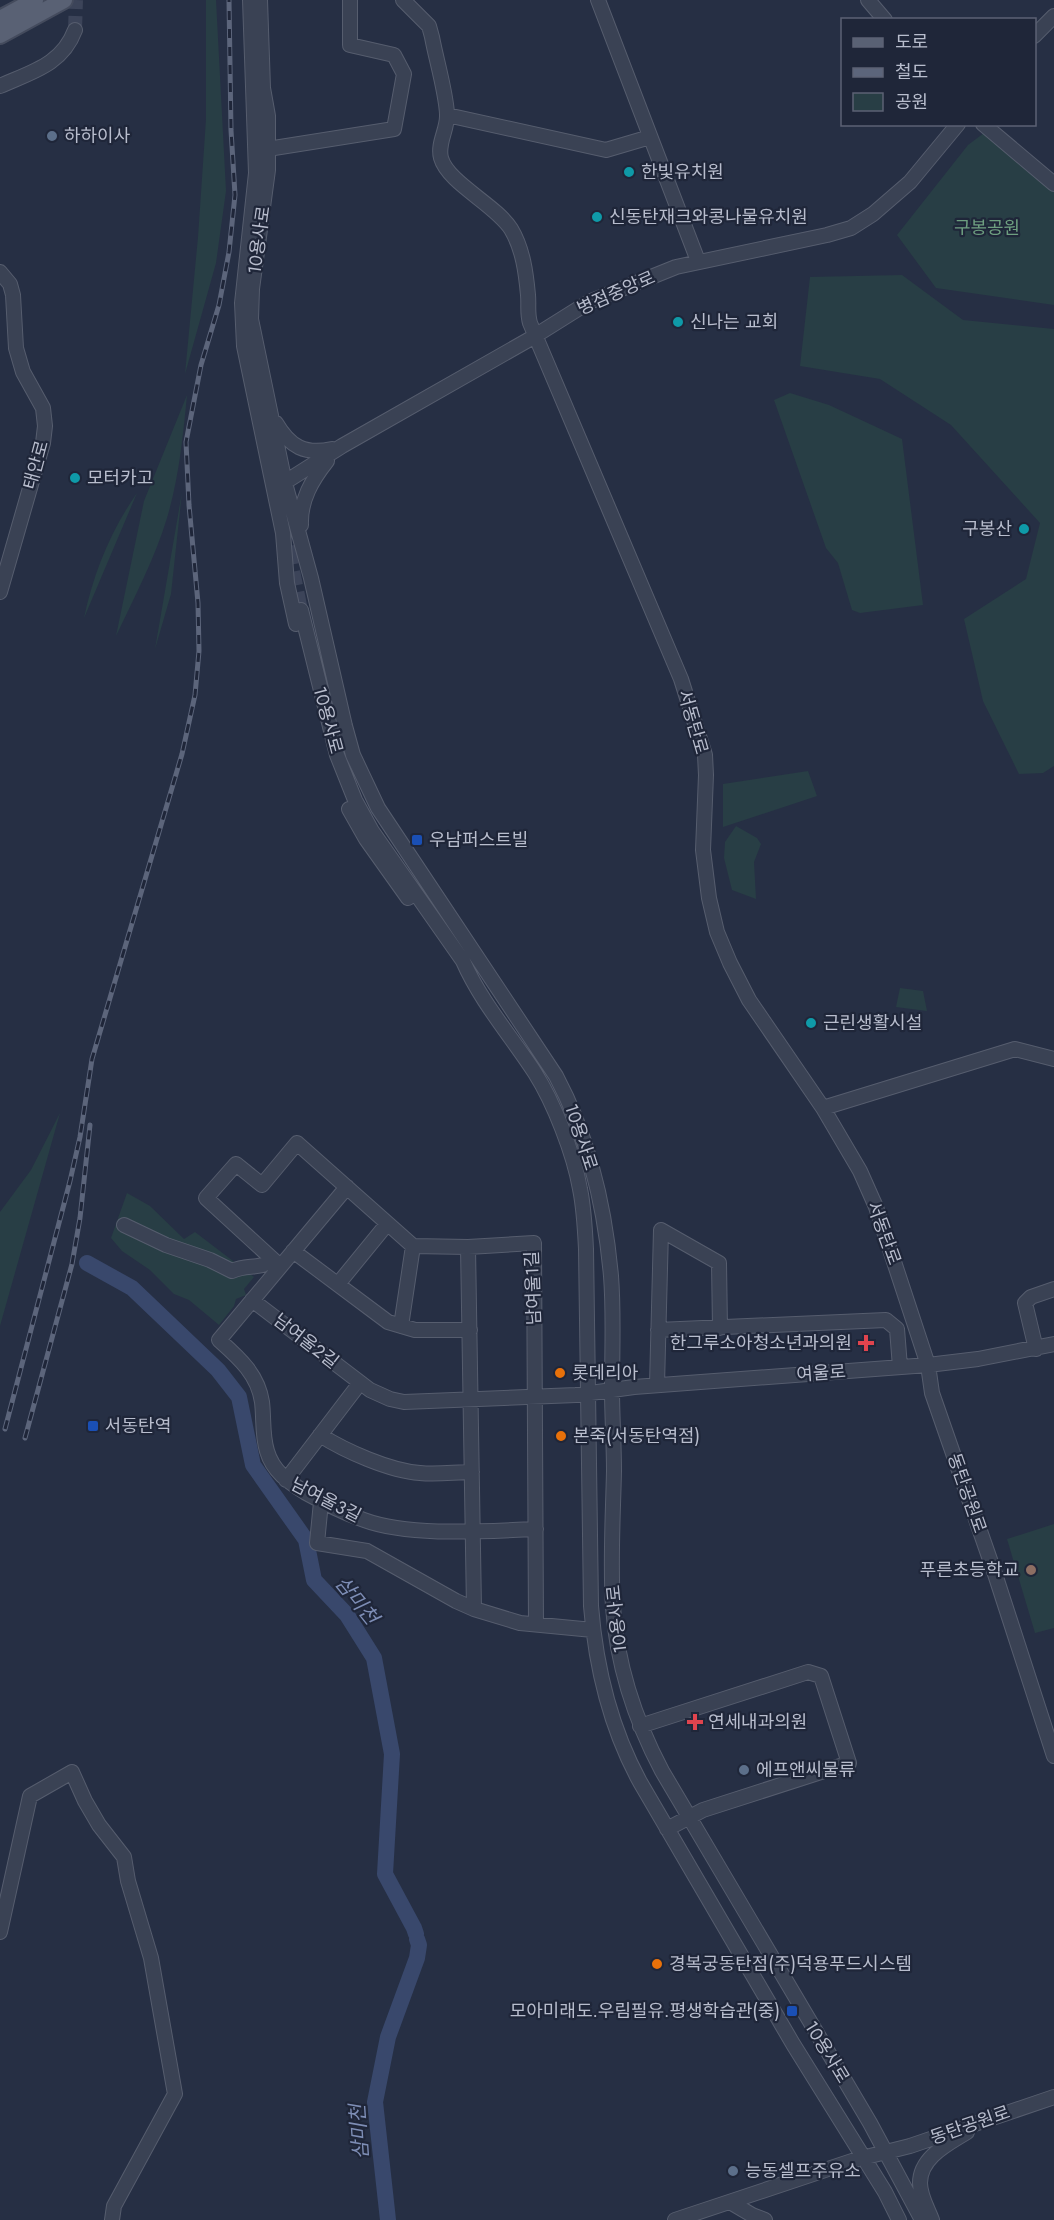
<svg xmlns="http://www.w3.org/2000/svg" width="1054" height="2220" font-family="Jost,'Noto Sans KR',sans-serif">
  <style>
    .green { fill: #283e45 }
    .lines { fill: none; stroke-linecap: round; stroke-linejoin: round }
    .river { stroke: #39486c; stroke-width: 16 }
    .minor-tunnel { stroke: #3c4459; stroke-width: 14; stroke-dasharray: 14 7; stroke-linecap: butt }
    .minor-casing { stroke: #565d6e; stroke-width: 16 }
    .major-casing { stroke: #444b5d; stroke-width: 20 }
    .minor { stroke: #3a4254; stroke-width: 14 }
    .major { stroke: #596174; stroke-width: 16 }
    .rail-casing { stroke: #5c657b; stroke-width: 5 }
    .rail { stroke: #1f2639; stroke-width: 3; stroke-dasharray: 9; stroke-linecap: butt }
    .service-dot { fill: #5c6f8a; stroke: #1f2639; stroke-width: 2 }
    .culture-dot { fill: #0f9aa8; stroke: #1f2639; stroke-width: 2 }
    .transit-dot { fill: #1a4fb4; stroke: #1f2639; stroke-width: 2 }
    .health-dot { fill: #e0444e; stroke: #1f2639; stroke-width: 2 }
    .food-dot { fill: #e8710a; stroke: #1f2639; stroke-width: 2 }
    .education-dot { fill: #8d6e63; stroke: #1f2639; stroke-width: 2 }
    .labels { text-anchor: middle; stroke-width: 4.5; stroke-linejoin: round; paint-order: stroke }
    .poi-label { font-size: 18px; fill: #b8bdcd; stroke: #1f2639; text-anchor: start }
    .park-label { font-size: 18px; fill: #6e9f80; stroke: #1f2639 }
    .street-label { font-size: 18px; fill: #b8bdcd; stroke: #1f2639 }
    .water-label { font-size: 20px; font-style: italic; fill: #7e8eb6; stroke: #1f2639 }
  </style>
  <rect width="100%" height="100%" fill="#262f44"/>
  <path class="green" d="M206,0H216L226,191L216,263L185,374L198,237L206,119Z
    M984,133L1054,192V305L936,288L897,235L968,145Z
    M902,275L963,320L1054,329V766L1043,773L1019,774L983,701L964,619L1026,579L1040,523L951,425L880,379L800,366L810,277Z
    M790,393L829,405L902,439L923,605L860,613L852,610L838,563L826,548L774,400Z
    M187,395C183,436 179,478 167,518C155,558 134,598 116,636L144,501Z
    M182,492L171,594L155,649Z
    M137,493L84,618C93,574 111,530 137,493Z
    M808,771L817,796L723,827V784Z
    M736,826L757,838L761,844L754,862L756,899L732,890L724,858L725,842Z
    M900,988L923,991L927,1011L896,1007Z
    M60,1113L0,1326V1212L31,1170Z
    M127,1193L150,1206L184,1239L195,1232L254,1277L244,1289L246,1295L236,1299L234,1306L219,1325L189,1300L174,1294L150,1270L122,1251L111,1238Z
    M1054,1524V1628L1035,1633L1007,1539Z"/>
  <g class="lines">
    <path class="river" d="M87,1263L132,1288L218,1370L239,1397L253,1465L306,1540L314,1580L347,1615L374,1658L392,1754L385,1874L414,1928L416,1934
      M388,2220L375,2102L388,2037L417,1958L419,1945L417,1939"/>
    <path class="minor-tunnel" d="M75,30L76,0
      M285,504L297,559
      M289,551L301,610"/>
    <g class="minor-casing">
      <path id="minor" d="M250,0L256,173L242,303L244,346L283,533L287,583L296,624
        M260,0L263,88L268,116V170L252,289L251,319L285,483L311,578L345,726L353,755L378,808L556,1076C588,1136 605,1208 611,1276C614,1314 612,1351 612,1389C612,1416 614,1444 614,1471C613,1516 610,1562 613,1607C617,1665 635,1720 662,1771L870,2123L922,2220
        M403,0L429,26L432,37C436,59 446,92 447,114C448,129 437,143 441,158C448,183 496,205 511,229C523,249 526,273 528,295C529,305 527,313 530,323L681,679L705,755L706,775L703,850L709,898L717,932L730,963L749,1000L823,1108L860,1171L876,1207L928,1365L932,1393L995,1574L1054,1756
        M598,0L698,261
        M868,0L885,20
        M1034,36L1054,16
        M0,86C31,72 62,65 75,30
        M447,115L606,150L650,137
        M983,124L1054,184
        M259,146L274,148L394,129L404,74L394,55L350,45V0
        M0,272L10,284L13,295L16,348L23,372L43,408L45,426L43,443L0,592
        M276,423C290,447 305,455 332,449
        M279,486L342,446L530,339L589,302L676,267L827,235L851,228L873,214L910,182L958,124
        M301,525C300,500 312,480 327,461
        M301,610L337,755L355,800L372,831L463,961C481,1002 511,1036 535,1073C554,1103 574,1154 580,1189C584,1208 585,1229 586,1249L591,1606C596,1669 610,1727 640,1782L793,2044L885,2192L899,2220
        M349,809L366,839L408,898
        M823,1108L1015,1049L1054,1059
        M347,1187L219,1340C238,1357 258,1374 262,1402C264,1418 262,1435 267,1451C273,1472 289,1482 306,1493C324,1503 344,1513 364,1520C410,1537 486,1531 536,1529
        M124,1225L166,1245L210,1260L232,1271C248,1264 258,1270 273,1260
        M468,1247L474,1609
        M293,1251L388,1322L415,1330H470
        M280,1266L206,1198L236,1164L262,1185L297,1143L413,1246L468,1247L534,1243L536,1624
        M338,1284L387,1224
        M252,1300L370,1390L390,1399L404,1402L576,1395L634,1387L928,1365L978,1359L1054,1344
        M401,1326L413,1246
        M658,1330L886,1320L897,1329L900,1367
        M1036,1349L1025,1303L1031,1297L1054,1289
        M657,1385L661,1230L719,1263L720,1328
        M320,1435C345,1451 390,1471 420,1473C437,1475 455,1472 472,1472
        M286,1480L360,1383
        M321,1502L317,1543L367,1551L456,1601L474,1609L520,1623L593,1630
        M640,1726L808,1672L821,1676L849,1763L703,1810L667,1829
        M0,1932L30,1796L72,1772L85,1801L99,1825L124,1857L128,1881L151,1958L175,2094L114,2206L112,2220
        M730,2202L752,2215L765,2220
        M675,2220L858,2159L910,2146L1054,2097
        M932,2220C928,2209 920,2196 920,2183C920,2157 948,2144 967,2132"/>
    </g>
    <g class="major-casing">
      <path id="major" d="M0,19L35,0
        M0,35L64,0"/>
    </g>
    <use href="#minor" class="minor"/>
    <use href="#major" class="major"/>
    <g class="rail-casing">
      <path id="rail" d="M5,1429L70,1181L80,1137L92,1059L182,754L195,695L199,651L198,603L189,505L186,442L201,365L219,305L229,252L235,195L231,130L229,0
        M25,1438L72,1264L80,1218L90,1125"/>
    </g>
    <use href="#rail" class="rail"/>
  </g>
  <g class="service-dot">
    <circle cx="52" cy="136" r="6"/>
    <circle cx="744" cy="1770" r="6"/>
    <circle cx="733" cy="2171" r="6"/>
  </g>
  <g class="culture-dot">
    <circle cx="629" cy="172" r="6"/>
    <circle cx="597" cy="217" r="6"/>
    <circle cx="678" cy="322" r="6"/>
    <circle cx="75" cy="478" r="6"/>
    <circle cx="1024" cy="529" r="6"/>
    <circle cx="811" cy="1023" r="6"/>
  </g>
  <g class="transit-dot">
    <rect x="411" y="834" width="12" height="12" rx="3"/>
    <rect x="87" y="1420" width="12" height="12" rx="3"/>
    <rect x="786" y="2005" width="12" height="12" rx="3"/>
  </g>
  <g class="health-dot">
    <path d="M863 1334h6v6h6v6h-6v6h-6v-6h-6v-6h6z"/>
    <path d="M692 1713h6v6h6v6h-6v6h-6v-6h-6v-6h6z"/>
  </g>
  <g class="food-dot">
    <circle cx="560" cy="1373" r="6"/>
    <circle cx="561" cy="1436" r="6"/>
    <circle cx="657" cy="1964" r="6"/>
  </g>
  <circle class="education-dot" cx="1031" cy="1570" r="6"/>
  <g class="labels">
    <g class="poi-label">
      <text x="64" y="142">하하이사</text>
      <text x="641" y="178">한빛유치원</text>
      <text x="609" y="223">신동탄재크와콩나물유치원</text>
      <text x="690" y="328">신나는 교회</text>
      <text x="87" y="484">모터카고</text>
      <text x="1012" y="535" text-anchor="end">구봉산</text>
      <text x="429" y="846">우남퍼스트빌</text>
      <text x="823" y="1029">근린생활시설</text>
      <text x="852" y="1349" text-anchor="end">한그루소아청소년과의원</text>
      <text x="572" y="1379">롯데리아</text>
      <text x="105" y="1432">서동탄역</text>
      <text x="573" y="1442">본죽(서동탄역점)</text>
      <text x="1019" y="1576" text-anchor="end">푸른초등학교</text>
      <text x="708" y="1728">연세내과의원</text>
      <text x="756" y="1776">에프앤씨물류</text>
      <text x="669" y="1970">경복궁동탄점(주)덕용푸드시스템</text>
      <text x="780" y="2017" text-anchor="end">모아미래도.우림필유.평생학습관(중)</text>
      <text x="745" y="2177">능동셀프주유소</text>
    </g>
    <g class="park-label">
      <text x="987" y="234">구봉공원</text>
    </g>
    <g class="street-label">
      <text transform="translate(259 240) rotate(-82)" y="6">10용사로</text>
      <text transform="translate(616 293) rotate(-24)" y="6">병점중앙로</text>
      <text transform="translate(36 465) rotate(-75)" y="6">태안로</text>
      <text transform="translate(328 720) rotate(75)" y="6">10용사로</text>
      <text transform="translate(693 722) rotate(74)" y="6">서동탄로</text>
      <text transform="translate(581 1137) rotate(72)" y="6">10용사로</text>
      <text transform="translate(884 1233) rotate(70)" y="6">서동탄로</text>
      <text transform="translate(533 1288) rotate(-92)" y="6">남여울1길</text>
      <text transform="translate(306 1341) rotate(38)" y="6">남여울2길</text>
      <text transform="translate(821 1373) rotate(-4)" y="6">여울로</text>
      <text transform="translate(967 1493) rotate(71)" y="6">동탄공원로</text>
      <text transform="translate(326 1500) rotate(27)" y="6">남여울3길</text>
      <text transform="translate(617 1619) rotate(-96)" y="6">10용사로</text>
      <text transform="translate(827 2052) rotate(59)" y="6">10용사로</text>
      <text transform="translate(970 2125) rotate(-19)" y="6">동탄공원로</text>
    </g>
    <g class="water-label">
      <text transform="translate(357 1600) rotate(51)" y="7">삼미천</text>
      <text transform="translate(359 2132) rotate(-94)" y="7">삼미천</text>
    </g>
  </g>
  <rect x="841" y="18" width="195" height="108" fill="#1f2639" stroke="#5c6274" stroke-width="1.5"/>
  <rect x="853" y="38" width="30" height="9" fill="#596174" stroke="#5c6274" stroke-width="1.5"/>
  <text x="895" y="48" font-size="18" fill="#b8bdcd">도로</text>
  <rect x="853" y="68" width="30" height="9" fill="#5c657b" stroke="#5c6274" stroke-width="1.5"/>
  <text x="895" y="78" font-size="18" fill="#b8bdcd">철도</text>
  <rect x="853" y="93" width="30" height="18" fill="#283e45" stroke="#5c6274" stroke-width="1.5"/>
  <text x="895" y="108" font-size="18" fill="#b8bdcd">공원</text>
</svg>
